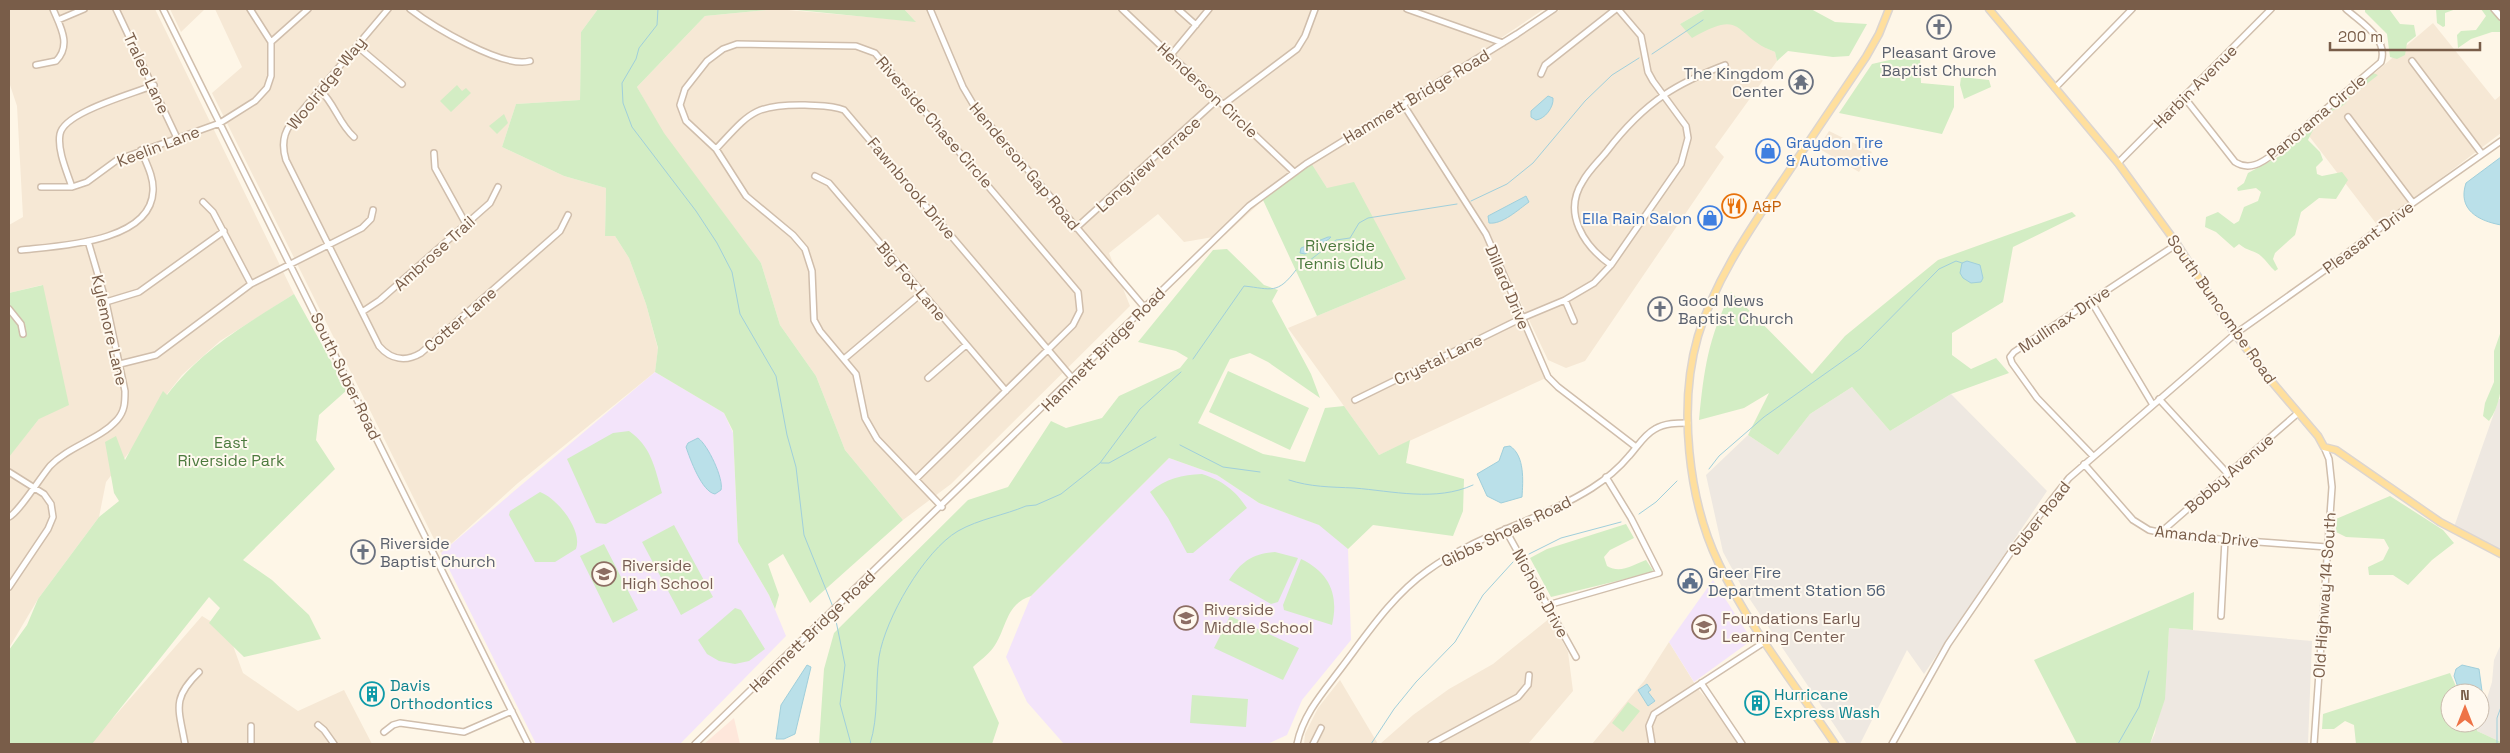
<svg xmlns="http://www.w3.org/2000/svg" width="2510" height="753" font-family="'Space Grotesk',sans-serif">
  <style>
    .residential { fill: #f6e8d5 }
    .commercial { fill: #fee7db }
    .industrial { fill: #eee8e1 }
    .education { fill: #f3e4fa }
    .green { fill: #d3edc4 }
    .water { fill: #bae0e9; stroke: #a0cfdb }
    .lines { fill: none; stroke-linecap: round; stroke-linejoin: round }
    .stream { stroke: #a0cfdb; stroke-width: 1 }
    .minor-casing { stroke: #d0beac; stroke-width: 8 }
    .major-casing { stroke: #dcd5d0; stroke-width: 9 }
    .minor { stroke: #fff; stroke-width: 5 }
    .major { stroke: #ffdf9d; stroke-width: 6 }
    .labels { text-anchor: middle; stroke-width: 4; stroke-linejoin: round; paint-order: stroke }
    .worship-label { font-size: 16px; fill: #5b616d; stroke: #fff9ef; text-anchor: start }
    .street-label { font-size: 16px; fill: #795d49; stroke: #fff9ef }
    .shop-label { font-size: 16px; fill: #366cbe; stroke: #fff9ef; text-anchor: start }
    .food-label { font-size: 16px; fill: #c56008; stroke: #fff9ef; text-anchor: start }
    .park-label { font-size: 16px; fill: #4c7a3e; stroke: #fff9ef }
    .education-label { font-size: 16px; fill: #785e54; stroke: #fff9ef; text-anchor: start }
    .service-label { font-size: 16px; fill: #4e5e75; stroke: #fff9ef; text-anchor: start }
    .culture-label { font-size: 16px; fill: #0d838f; stroke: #fff9ef; text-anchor: start }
  </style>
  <rect width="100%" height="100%" fill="#fef6e7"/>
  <path class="residential" d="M9,9H155L294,294L220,341L182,375L157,407L134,446L106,482L99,517L38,599L9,648V456L39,419L42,285L9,293V225L23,217L17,106L9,82Z
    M170,9H205L181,32Z
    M215,9H598L581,32L580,100L516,104L502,147L564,176L606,188L605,236H615L629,258L646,304L658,349L655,372L518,483L441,553L212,93L242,67Z
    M776,9L915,21L904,9H1544L1501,38L1505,45L1561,9H1706L1680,24H1735L1766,48L1775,52L1777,61L1715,147L1724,157L1585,361L1566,368L1548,360L1512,284L1503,287L1548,377L1379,455L1288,328L1406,279L1327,188L1311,164L1263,200L1225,235L1184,242L1158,214L1109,253L1130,306L951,484L903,520L845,450L816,376L780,325L761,263L663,133L637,87L705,16Z
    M2433,23L2495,100L2501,95V133L2378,226L2306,132Z
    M1829,131L1872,152L1859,172L1818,148Z
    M202,616L228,632L243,673L298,711L344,690L372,744H83L114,717Z
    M1550,618L1568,652L1573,691L1528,744H1380L1413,715L1449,689L1493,664Z
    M1669,642L1698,689L1746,744H1592L1644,681Z
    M1340,680L1378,744H1304L1305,734L1318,708Z"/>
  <path class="commercial" d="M734,718L740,744H704Z"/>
  <path class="industrial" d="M1852,387L1890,431L1951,394L2047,491L1924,674L1907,650L1860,744H1847L1743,589L1723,552L1706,475L1748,435L1778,455L1810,414Z
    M2499,399H2501V550L2454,527Z
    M2169,628L2312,641L2308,744H2150L2155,733L2167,660Z
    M2501,644V742L2477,731L2492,682L2494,660Z"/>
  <path class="education" d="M655,372L724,413L733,433L738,542L769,595L786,636L680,744H536L441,553Z
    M1169,458L1217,475L1259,503L1320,525L1348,549L1351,640L1302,700L1287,735L1267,744H1064L1027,702L1006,657L1031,596Z
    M1713,580L1752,640L1694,682L1669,642Z"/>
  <path class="green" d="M598,9H776L705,16L637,87L664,133L761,263L780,325L816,376L845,450L903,520L810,603L783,554L768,564L779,595L775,609L769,595L738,542L733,431L724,413L655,372L658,348L646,304L629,258L615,236H605L606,188L564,176L502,147L516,104L580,100L581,32Z
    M787,9H904L916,22Z
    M1706,9H1811L1835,22L1867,24L1849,56L1833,57L1788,51L1777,61L1775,52C1732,36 1746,7 1692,38L1680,24Z
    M2365,9H2389L2400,24L2414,25L2416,36L2407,43L2405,55L2397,59L2390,57L2387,34L2365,12Z
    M2436,9H2456L2445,13V26L2443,27L2437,23Z
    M2481,9H2490C2497,16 2504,22 2500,32H2492L2471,39L2458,48L2457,35L2461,31L2476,30L2486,16Z
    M1920,53L1921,83L1954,86V107L1942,134L1839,113L1872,64Z
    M2373,73L2378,75L2349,98C2344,109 2335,108 2326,114C2318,119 2312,132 2308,140L2320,152L2323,160L2316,167L2317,174L2322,176L2342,172L2348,180L2336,199L2319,198L2301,212L2295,235L2275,253L2273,259L2278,269L2275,271C2270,267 2266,260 2261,256C2256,251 2247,251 2239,244L2234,248L2216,232L2205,227L2206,217L2218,212L2234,224L2239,221L2244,207L2258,201L2261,192L2256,188L2238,191L2237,188L2244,183L2248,173L2280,156L2302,130Z
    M1961,77L1989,80L1991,87L1964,99L1960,85Z
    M457,85L462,91L466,88L471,93L451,112L440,101Z
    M504,114L508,123L497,134L489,126Z
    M1311,163L1327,188L1354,182L1406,279L1317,316L1263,200Z
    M2072,212L2076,216L2013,247L2003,302L1952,333V355L1971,369L1996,358L2009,373L1951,394L1890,431L1852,387L1810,414L1778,455L1748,435L1769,393L1744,408L1699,420C1704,369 1708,339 1731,292L1812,374L1845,336L1938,260Z
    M1227,249L1264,285L1278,290L1272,301L1311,374L1320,398L1268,362L1250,353L1230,359L1198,423L1263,454L1305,462L1325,408L1344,406L1379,455L1410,440L1406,463L1464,479L1463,511L1453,536L1373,525L1348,549L1319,525L1259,503L1217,475L1169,458L1031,596C1005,604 1007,629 993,648C988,655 979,661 973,667L999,723L992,744H819L824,669L834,633L968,500L1008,487L1051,421L1066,428L1102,418L1119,396L1180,368L1188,358L1176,351L1138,342L1213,250Z
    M43,285L69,405L39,419L9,457V293Z
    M294,294L347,390L319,415L316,440L335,469L243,560L272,580L309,615L321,639L244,657L209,623L220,608L209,597L92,744H9V650L27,625L38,599L99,517L119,501L114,493L105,442L116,436L125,460L163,391L167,395C203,348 245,325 294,294Z
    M2501,331C2501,361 2507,396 2489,421L2483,416L2485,403L2494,382V351Z
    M1228,371L1309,408L1290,450L1209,412Z
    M629,431C651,446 655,468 662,493L606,524L596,523L567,459L613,433Z
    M1202,474C1223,481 1235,490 1247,508L1193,553H1187L1168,518L1150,492C1166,478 1182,475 1202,474Z
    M540,492C557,498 583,530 576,549L555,562H535L509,515L510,511Z
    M2390,496L2443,530L2454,543L2432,560L2408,585L2393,575H2369L2368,567L2383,560L2389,548L2384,539L2346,537L2336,532V519Z
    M1626,524L1634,538L1610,550L1604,557L1607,566C1621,574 1632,565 1646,560L1654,572L1551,597L1530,558L1547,549Z
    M674,525L713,597L681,615L642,542Z
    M604,544L638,610L613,623L580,556Z
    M1275,552L1298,558L1278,602L1271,604L1229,580C1241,562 1253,553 1275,552Z
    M1301,559C1330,573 1339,595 1332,625L1284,610L1283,605Z
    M2194,592L2193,630L2169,628L2165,699L2150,744H2077L2034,660Z
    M735,608L741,610L765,649L749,661L735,664L719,661L707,654L698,640Z
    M1230,616L1299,648L1283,680L1214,648Z
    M2450,673L2459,693H2450V723H2478L2477,731L2501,742V744H2356L2354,725L2345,721L2334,729H2322L2323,714Z
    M1192,695L1248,699L1246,727L1190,723Z
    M1628,702L1640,711L1623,732L1612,723Z"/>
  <path class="water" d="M1548,96L1553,98C1554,107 1545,119 1536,120L1531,117V111Z
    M2501,157V225C2479,221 2457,210 2466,183Z
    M1526,196L1529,202C1519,209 1502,225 1489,223L1488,216Z
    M1328,237H1331L1329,239L1305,254L1300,253L1301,248Z
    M1967,261L1980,265L1983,278L1981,282L1971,283L1963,278L1960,273L1962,263Z
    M698,438C708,445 724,479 721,490L715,494C702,492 690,459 686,447L688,443Z
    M1510,446C1525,456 1523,481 1522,497L1501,503L1487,496L1477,474L1499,461L1504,447Z
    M807,665L811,667L795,734L784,739H776L781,705Z
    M2462,665L2479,669L2482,691L2480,698V693H2460L2454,676L2456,669Z
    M1647,684L1651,690L1648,692L1655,701L1648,706L1638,690Z"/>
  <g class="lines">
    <path class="stream" d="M658,9L657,25L639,48L636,59L622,83L623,103L632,127L696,211L717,243L732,272L740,314L776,376L787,435L796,467L804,535L833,607
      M1652,54L1703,20
      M1471,201L1507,184L1533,163L1585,101L1612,75L1639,58
      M1305,264L1336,240L1350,238L1359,223L1368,218L1457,204
      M1193,359L1244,286C1272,289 1277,295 1296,270
      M1180,445L1223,467L1260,472
      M1101,463H1109L1156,437
      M1709,469L1719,456L1764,417L1860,349L1939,269L1956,261L1962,263
      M1289,480C1310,487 1331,487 1354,488C1392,491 1436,502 1473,485
      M1639,514L1656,502L1677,481
      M1529,554L1561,538L1621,522
      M834,611L845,665L840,704L851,744
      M870,744C879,716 875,686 879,657C885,619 924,551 958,531C979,519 1005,515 1026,506L1036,505L1061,494L1100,463L1140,409L1181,372
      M1371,744L1394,709L1416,682L1455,642L1483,595L1513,562
      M2118,744L2139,707L2149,671
      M2497,744V718L2501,707"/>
    <g class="minor-casing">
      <path id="minor" d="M116,9L177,138
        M163,9L528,744
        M388,9L290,125C282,136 282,147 286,160L379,346C391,360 406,362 421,353L560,231L568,215
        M410,9C432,26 503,69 530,61
        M930,9L963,87L976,109L1145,308
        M1122,9L1294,172
        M1178,9L1196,25
        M1407,9L1503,43
        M2494,9L2501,17
        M58,20L84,9
        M271,42L308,9
        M357,46L402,84
        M1171,55L1209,9
        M2412,61L2482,154
        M36,65L56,61C72,45 60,26 53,9
        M1541,74L1545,65L1616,9
        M2055,88L2132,9
        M320,90C335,104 339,124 354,137
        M2184,97L2235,162C2249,171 2262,163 2273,154L2381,62C2389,38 2360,22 2346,9
        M1224,104L1297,49L1305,36L1315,9
        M1403,104L1486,234L1548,377L1558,387L1636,447
        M2348,117L2413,203
        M716,149C749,114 753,104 805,105C818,106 832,105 844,110L1073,379
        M434,153L435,168L466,224
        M2118,163L2271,9
        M815,176L829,183L1006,391
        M41,187H72L87,182L117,160L220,123L255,101L267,88L271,76V42L250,9
        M72,187C67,172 57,150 60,134C64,112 133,94 154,85
        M203,202L213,212L251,284
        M1076,228L1218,99
        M21,250C57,246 151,243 153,191C154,177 146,163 141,150
        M1611,265C1584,246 1562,213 1583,181C1589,170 1599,161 1607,151C1623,130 1642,110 1664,95C1683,82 1704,73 1725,65
        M1565,300L1574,321
        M2091,301L2153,405
        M106,302L139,292L224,231
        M9,309L21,324L23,334
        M362,312L380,300L490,203L498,187
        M844,359L922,293
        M120,364L156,355L251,284L362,228L371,219L373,210
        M928,378L966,345
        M2159,399L2227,473
        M1355,400L1522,318L1565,300L1594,283L1611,265L1681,164L1688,138L1686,126L1653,81L1648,72L1641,36L1618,9
        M2093,456L2037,398L2012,363L2010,357L2014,352L2177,244
        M2084,464L2133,520L2149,530L2178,536L2327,547
        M9,472L44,494L51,504L53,517L48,529L9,587
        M916,479L1073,325L1080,311L1078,292L875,53L856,46L737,44L723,49L707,61L685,89L680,105L686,121L716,149L746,196L793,235L805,249L812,271L814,320L820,331L856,374L865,418L877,439L942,507
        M9,517C19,512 40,478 50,466C69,446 99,440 117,420C125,411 125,402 125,391L106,302L88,241
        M1505,529L1576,657
        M2160,533L2298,413
        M1548,605L1659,573L1631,518L1606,477
        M2221,616L2225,540
        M1701,683L1742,744
        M318,725L324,730L334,744
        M384,732L393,725L400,723L464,732L512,711
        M185,744C179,709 171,699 199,672
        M251,744V726
        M695,744L1249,206L1306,164L1517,34L1554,9
        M1297,744C1303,714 1324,691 1342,667C1367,634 1393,595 1427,571C1477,534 1540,521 1592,488C1606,479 1619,468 1629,456C1638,446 1644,435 1655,429C1665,423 1677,423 1688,423
        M1313,744L1321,728
        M1431,744L1518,697L1528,685L1529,675
        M1652,744L1649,726L1654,714L1766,641
        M1892,744L1948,644L2013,549L2069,478L2235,334L2325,270L2413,203L2501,141
        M2314,744L2332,487L2329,459L2324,447"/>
    </g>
    <g class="major-casing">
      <path id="major" d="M1989,9L2118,163L2177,244L2235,334L2267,376L2318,436L2324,447L2336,450L2440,522L2501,554
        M1835,744C1796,686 1749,627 1719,564C1688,500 1678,405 1698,336C1715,280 1749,231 1781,183C1809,141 1838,99 1866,57L1879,34L1889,9"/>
    </g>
    <use href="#minor" class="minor"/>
    <use href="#major" class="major"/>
  </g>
  <defs>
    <g id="church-ring" transform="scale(1.25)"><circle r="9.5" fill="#fff9ef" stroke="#6b7280" stroke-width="1.5"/><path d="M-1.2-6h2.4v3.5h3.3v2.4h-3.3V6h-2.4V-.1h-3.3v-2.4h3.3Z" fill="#6b7280"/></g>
    <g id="temple-ring" transform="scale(1.25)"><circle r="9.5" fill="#fff9ef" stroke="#6b7280" stroke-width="1.5"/><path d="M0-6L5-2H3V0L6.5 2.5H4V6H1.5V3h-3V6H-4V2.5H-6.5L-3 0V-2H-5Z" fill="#6b7280"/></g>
    <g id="shop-ring" transform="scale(1.25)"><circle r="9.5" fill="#fff9ef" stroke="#3f7fe0" stroke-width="1.5"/><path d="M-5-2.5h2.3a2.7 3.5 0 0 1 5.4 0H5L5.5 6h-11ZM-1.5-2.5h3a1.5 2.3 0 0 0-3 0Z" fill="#3f7fe0"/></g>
    <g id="restaurant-ring" transform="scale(1.25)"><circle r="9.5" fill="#fff9ef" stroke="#e8710a" stroke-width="1.5"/><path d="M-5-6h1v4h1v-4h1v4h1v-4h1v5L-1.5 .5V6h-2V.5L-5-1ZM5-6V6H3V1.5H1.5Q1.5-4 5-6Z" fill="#e8710a"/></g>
    <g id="school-ring" transform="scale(1.25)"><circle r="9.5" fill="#fff9ef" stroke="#8d6e63" stroke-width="1.5"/><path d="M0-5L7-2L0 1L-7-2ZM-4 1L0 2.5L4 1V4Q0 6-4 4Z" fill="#8d6e63"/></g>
    <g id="civic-ring" transform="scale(1.25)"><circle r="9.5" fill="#fff9ef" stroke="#5c6f8a" stroke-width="1.5"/><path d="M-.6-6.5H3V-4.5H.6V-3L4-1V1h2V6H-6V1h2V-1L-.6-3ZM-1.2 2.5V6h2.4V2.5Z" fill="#5c6f8a"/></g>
    <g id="building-ring" transform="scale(1.25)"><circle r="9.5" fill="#fff9ef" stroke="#0f9aa8" stroke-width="1.5"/><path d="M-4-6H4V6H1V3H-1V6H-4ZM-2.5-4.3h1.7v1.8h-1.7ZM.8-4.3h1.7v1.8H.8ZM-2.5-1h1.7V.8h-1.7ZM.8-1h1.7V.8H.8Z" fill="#0f9aa8"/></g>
  </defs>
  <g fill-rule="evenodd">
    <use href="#church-ring" x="1939" y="27"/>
    <use href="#temple-ring" x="1801" y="82"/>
    <use href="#shop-ring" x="1768" y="151"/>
    <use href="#restaurant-ring" x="1734" y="206"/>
    <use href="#shop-ring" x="1710" y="218"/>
    <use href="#church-ring" x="1660" y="309"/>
    <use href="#church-ring" x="363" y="552"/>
    <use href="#school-ring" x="604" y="574"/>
    <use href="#civic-ring" x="1690" y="581"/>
    <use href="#school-ring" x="1186" y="618"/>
    <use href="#school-ring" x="1704" y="627"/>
    <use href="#building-ring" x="372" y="694"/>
    <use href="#building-ring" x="1757" y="703"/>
  </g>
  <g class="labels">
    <g class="worship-label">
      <text x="1939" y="58" text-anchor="middle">Pleasant Grove<tspan x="1939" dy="18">Baptist Church</tspan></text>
      <text x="1784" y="79" text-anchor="end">The Kingdom<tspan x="1784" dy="18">Center</tspan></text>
      <text x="1678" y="306">Good News<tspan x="1678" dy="18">Baptist Church</tspan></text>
      <text x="380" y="549">Riverside<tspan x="380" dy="18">Baptist Church</tspan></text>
    </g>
    <g class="street-label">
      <text transform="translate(147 73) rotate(65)" y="6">Tralee Lane</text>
      <text transform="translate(326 83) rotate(-51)" y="6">Woolridge Way</text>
      <text transform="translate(2195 86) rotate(-45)" y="6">Harbin Avenue</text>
      <text transform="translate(1208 90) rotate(43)" y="6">Henderson Circle</text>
      <text transform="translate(1416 96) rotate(-31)" y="6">Hammett Bridge Road</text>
      <text transform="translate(2316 117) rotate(-40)" y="6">Panorama Circle</text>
      <text transform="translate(935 122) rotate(49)" y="6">Riverside Chase Circle</text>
      <text transform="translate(158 146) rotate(-21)" y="6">Keelin Lane</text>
      <text transform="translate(1148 164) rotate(-42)" y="6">Longview Terrace</text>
      <text transform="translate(1025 166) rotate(50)" y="6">Henderson Gap Road</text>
      <text transform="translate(912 188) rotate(50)" y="6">Fawnbrook Drive</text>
      <text transform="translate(2368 237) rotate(-37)" y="6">Pleasant Drive</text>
      <text transform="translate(434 253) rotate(-42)" y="6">Ambrose Trail</text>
      <text transform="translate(912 281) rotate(50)" y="6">Big Fox Lane</text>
      <text transform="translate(1508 287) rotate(67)" y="6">Dillard Drive</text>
      <text transform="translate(2222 309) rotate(55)" y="6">South Buncombe Road</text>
      <text transform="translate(460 319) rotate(-41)" y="6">Cotter Lane</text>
      <text transform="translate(2064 319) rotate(-34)" y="6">Mullinax Drive</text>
      <text transform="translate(110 330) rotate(77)" y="6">Kylemore Lane</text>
      <text transform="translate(1103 349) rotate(-45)" y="6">Hammett Bridge Road</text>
      <text transform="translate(1438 359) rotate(-26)" y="6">Crystal Lane</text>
      <text transform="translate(346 376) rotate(64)" y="6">South Suber Road</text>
      <text transform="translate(2229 473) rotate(-41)" y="6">Bobby Avenue</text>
      <text transform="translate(2039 518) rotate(-52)" y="6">Suber Road</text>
      <text transform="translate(1506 531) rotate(-26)" y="6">Gibbs Shoals Road</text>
      <text transform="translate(2207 536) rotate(6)" y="6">Amanda Drive</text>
      <text transform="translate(1541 593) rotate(61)" y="6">Nichols Drive</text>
      <text transform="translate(2324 595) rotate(-86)" y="6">Old Highway 14 South</text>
      <text transform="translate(812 631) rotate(-44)" y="6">Hammett Bridge Road</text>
    </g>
    <g class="shop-label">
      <text x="1786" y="148">Graydon Tire<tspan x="1786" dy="18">&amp; Automotive</tspan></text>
      <text x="1692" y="224" text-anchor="end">Ella Rain Salon</text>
    </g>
    <g class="food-label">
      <text x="1752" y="212">A&amp;P</text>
    </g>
    <g class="park-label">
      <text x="1340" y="251">Riverside<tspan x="1340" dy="18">Tennis Club</tspan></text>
      <text x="231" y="448">East<tspan x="231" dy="18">Riverside Park</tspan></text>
    </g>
    <g class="education-label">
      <text x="622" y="571">Riverside<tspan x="622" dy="18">High School</tspan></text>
      <text x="1204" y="615">Riverside<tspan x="1204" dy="18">Middle School</tspan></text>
      <text x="1722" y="624">Foundations Early<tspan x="1722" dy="18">Learning Center</tspan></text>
    </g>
    <g class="service-label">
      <text x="1708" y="578">Greer Fire<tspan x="1708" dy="18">Department Station 56</tspan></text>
    </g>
    <g class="culture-label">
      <text x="390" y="691">Davis<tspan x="390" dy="18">Orthodontics</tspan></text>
      <text x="1774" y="700">Hurricane<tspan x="1774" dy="18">Express Wash</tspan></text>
    </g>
  </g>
  <rect width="2510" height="753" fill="none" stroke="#795d49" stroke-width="20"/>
  <g transform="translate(2465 708)"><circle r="24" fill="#fff9ef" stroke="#c9bbad"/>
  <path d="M0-4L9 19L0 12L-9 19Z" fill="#ee7346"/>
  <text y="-8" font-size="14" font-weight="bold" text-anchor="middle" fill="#795d49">N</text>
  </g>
  <path d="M2330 42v8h150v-8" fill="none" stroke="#795d49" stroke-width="2.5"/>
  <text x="2338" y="42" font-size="15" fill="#795d49" stroke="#fff9ef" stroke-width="4" paint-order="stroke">200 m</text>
</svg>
